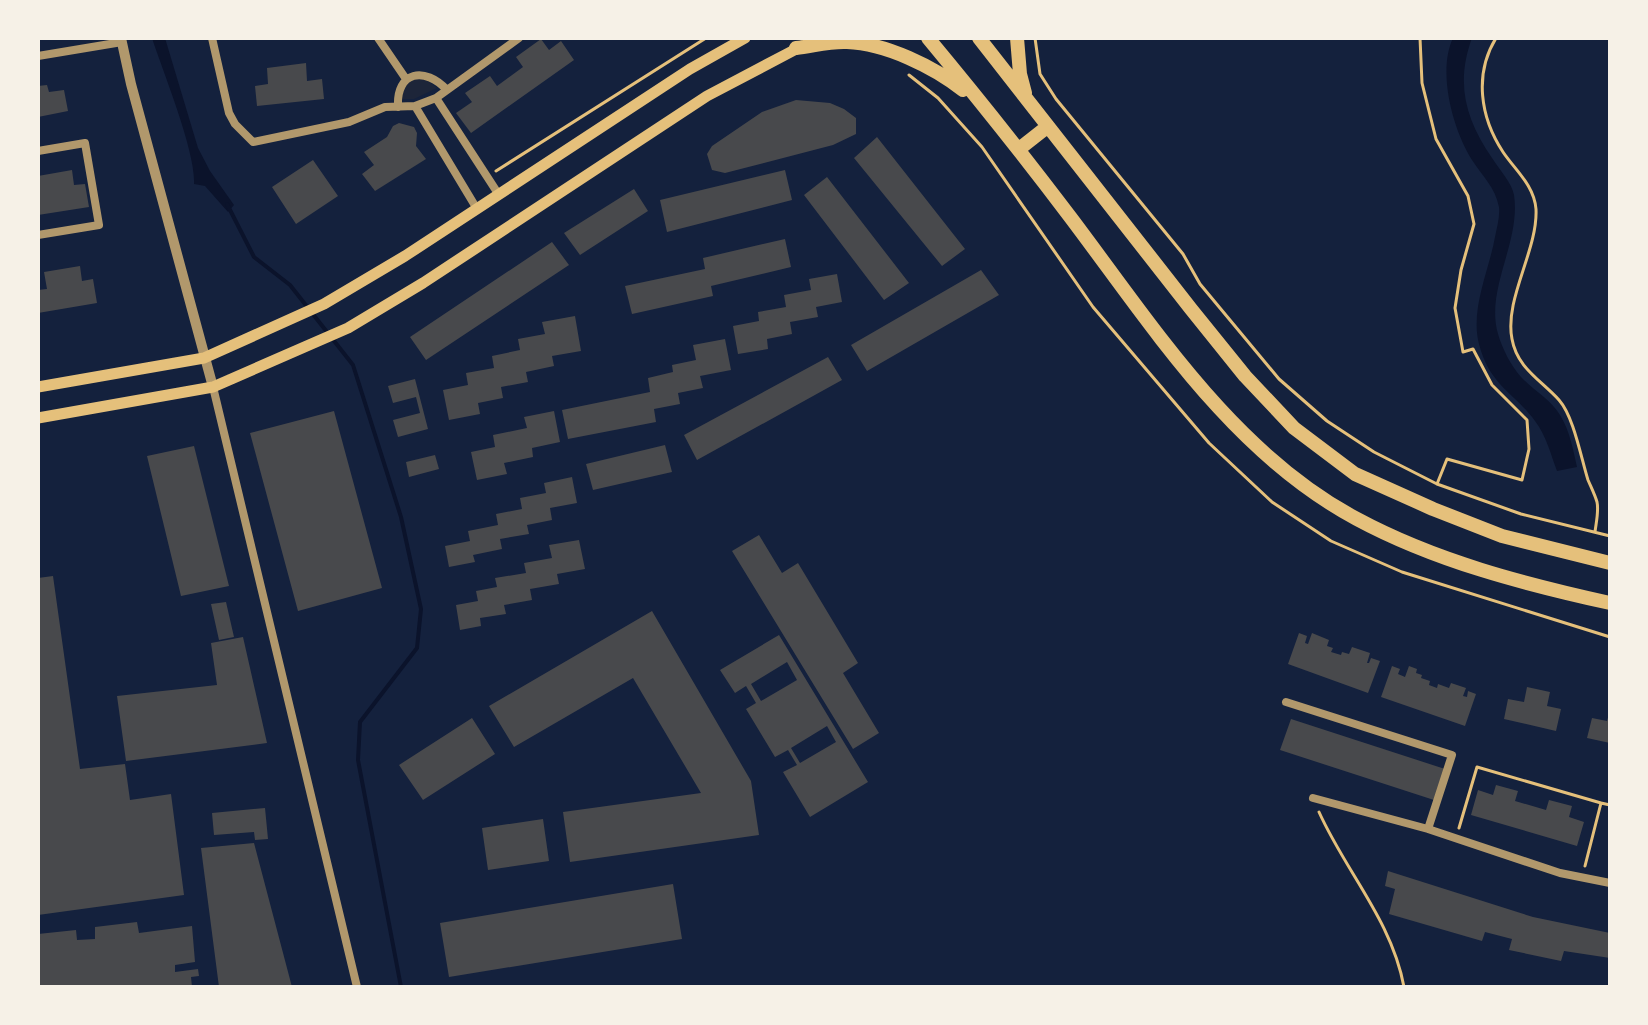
<svg xmlns="http://www.w3.org/2000/svg" width="1648" height="1025" font-family="'Public Sans',sans-serif">
  <style>
    .green { fill: #1d2539 }
    .water { fill: #0b132b }
    .lines { fill: none; stroke-linecap: round; stroke-linejoin: round }
    .stream { stroke: #0b132b; stroke-width: 4 }
    .building { fill: #48494c; fill-rule: evenodd }
    .path { stroke: #e5c07b; stroke-width: 3 }
    .minor { stroke: #b1986c; stroke-width: 8 }
    .tertiary { stroke: #b1986c; stroke-width: 10 }
    .secondary { stroke: #e5c07b; stroke-width: 11 }
    .trunk { stroke: #e5c07b; stroke-width: 14 }
  </style>
  <rect width="100%" height="100%" fill="#14213d"/>
  <path class="green" d="M415,79L427,80L437,88L414,99H401L405,85Z"/>
  <path class="water" d="M152,38H165L198,148L210,171L234,205L228,212L205,186L194,184C196,152 163,72 152,38Z
    M1453,38H1472C1455,84 1466,120 1492,158C1499,169 1512,183 1514,195C1521,242 1485,289 1498,334C1502,348 1511,366 1521,377C1533,390 1551,400 1560,415C1570,431 1573,450 1577,467L1557,471C1551,455 1546,435 1535,421C1513,391 1490,386 1479,344C1470,309 1489,271 1495,237C1497,227 1500,217 1499,207C1495,187 1483,177 1472,160C1453,130 1437,72 1453,38Z"/>
  <g class="lines">
    <path class="stream" d="M227,204L254,257L290,285L353,365L401,517L421,609L417,648L360,722L358,760L401,987"/>
  </g>
  <path class="building" d="M541,39L549,50L561,41L574,60L471,133L456,113L472,102L465,93L490,76L497,86L523,67L516,57Z
    M306,63L307,81L322,79L324,99L257,106L255,86L268,84L267,68Z
    M47,85L49,92L64,90L68,111L38,117V86Z
    M796,100L830,103L844,109L856,118V134L833,145L725,173L712,170L707,154L712,146L762,112Z
    M399,123L414,127L417,133L416,146L426,159L375,191L362,174L374,165L364,152L387,137L393,126Z
    M877,137L965,249L942,266L854,158Z
    M313,160L338,196L296,224L272,187Z
    M72,170L74,185L85,184L89,207L38,215V176Z
    M785,170L792,200L667,232L660,200Z
    M827,177L909,283L884,300L804,195Z
    M634,189L648,211L580,255L564,233Z
    M785,239L791,267L711,286L713,296L632,314L625,286L705,269L703,258Z
    M552,242L569,265L426,360L410,337Z
    M80,266L82,281L93,279L97,303L38,313V290L47,289L44,272Z
    M981,270L999,295L867,371L851,345Z
    M837,274L842,302L816,307L818,317L790,322L792,334L767,339L768,349L738,354L733,326L759,321L758,312L786,307L784,295L811,290L809,279Z
    M575,316L581,351L552,356L554,366L526,372L528,382L501,387L503,398L478,403L480,414L449,420L443,390L468,385L466,373L494,368L492,356L520,350L518,339L545,334L542,322Z
    M725,339L731,370L700,376L703,388L678,393L680,404L654,409L656,422L568,439L562,410L650,392L648,378L673,372L672,365L696,360L693,345Z
    M828,357L842,380L697,460L684,435Z
    M415,379L428,429L398,437L393,420L420,413L416,397L393,403L388,386Z
    M334,411L382,588L298,611L250,433Z
    M554,411L560,442L532,448L533,457L504,463L507,474L477,480L471,452L495,447L493,435L527,428L524,417Z
    M665,445L672,472L593,490L586,464Z
    M194,446L229,586L181,596L147,456Z
    M435,455L439,469L409,477L406,462Z
    M572,477L577,503L550,508L552,520L527,525L529,534L500,539L502,549L473,555L475,562L449,567L445,546L470,541L468,531L498,525L496,514L522,509L520,498L546,493L544,483Z
    M759,535L782,573L798,563L858,663L843,673L879,733L853,749L732,551Z
    M579,540L585,569L557,574L559,584L530,589L532,600L504,605L506,614L480,618L481,626L460,630L456,605L478,601L476,591L497,587L495,578L526,573L524,563L552,558L549,545Z
    M53,576L80,769L125,764L130,800L171,794L184,895L38,915V578Z
    M226,602L234,637L219,640L211,604Z
    M652,611L751,781L759,835L570,862L563,812L701,793L633,678L514,747L489,706Z
    M1299,633L1307,636L1305,643L1308,644L1312,633L1329,640L1327,646L1333,648L1331,652L1341,655L1342,652L1349,654L1352,647L1370,653L1367,663H1369L1371,658L1380,661L1368,693L1288,664Z
    M779,635L868,782L810,817L783,772L797,765L788,750L775,757L746,709L756,703L746,686L735,693L720,670ZM787,662L797,680L761,701L751,684ZM827,726L836,742L800,763L791,748Z
    M243,637L267,743L126,761L117,696L217,685L211,643Z
    M1392,666L1400,669L1398,674L1405,677L1409,666L1417,669L1416,673L1422,675L1421,678L1430,681L1429,685L1437,688L1438,684L1449,688L1451,683L1466,688L1463,696L1467,697L1468,691L1476,694L1465,726L1381,697Z
    M1527,687L1550,692L1547,706L1561,709L1556,731L1504,719L1508,699L1524,702Z
    M1609,714L1610,743L1587,738L1592,718L1607,721Z
    M472,718L495,754L423,800L399,765Z
    M1291,719L1445,769L1434,800L1280,750Z
    M1496,785L1518,791L1515,801L1546,810L1549,800L1572,806L1569,817L1584,822L1577,846L1471,815L1478,790L1493,795Z
    M265,808L268,839L255,840L254,832L214,835L212,813Z
    M543,819L549,861L488,870L482,828Z
    M254,843L292,987H219L201,848Z
    M1388,871L1533,917L1610,933V958L1564,951L1561,961L1509,950L1512,939L1485,932L1482,941L1389,914L1395,889L1385,886Z
    M673,884L682,939L449,977L440,923Z
    M137,922L139,933L192,926L195,962L175,965V972L198,969L199,976L191,977L192,987H38V934L76,930L77,940L95,939V927Z"/>
  <g class="lines">
    <path class="path" d="M1035,38L1040,74L1056,99L1183,254L1200,284L1279,379L1327,421L1374,452L1437,484L1521,514L1610,536
      M1420,38L1422,83L1436,139L1468,196L1474,224L1461,270L1455,308L1463,352L1473,349L1492,385L1527,420L1529,449L1522,480L1447,459L1437,484
      M1496,38C1474,74 1480,117 1503,152C1515,170 1534,185 1536,209C1538,250 1504,299 1512,339C1517,368 1541,380 1559,400C1574,417 1581,458 1588,480C1591,487 1595,495 1597,502C1599,511 1596,523 1595,532
      M909,75L938,98L982,147L1093,307L1209,443L1272,502L1331,541L1402,572L1610,637
      M496,171L706,38
      M1319,812C1346,872 1392,921 1404,987
      M1459,828L1477,767L1601,803
      M1585,866L1601,803L1610,805"/>
    <path class="minor" d="M212,38L229,113L235,124L253,142L349,122L385,107L415,106L436,98L519,38
      M378,38L406,79
      M38,56L122,42
      M436,98L499,195
      M415,106L477,209
      M398,107C396,71 425,66 447,90
      M38,151L85,143L99,225L38,235
      M213,387L357,987
      M1286,702L1452,755L1428,829
      M1313,798L1428,829L1560,873L1610,883"/>
    <path class="tertiary" d="M121,38L131,84L213,387"/>
    <path class="secondary" d="M38,387L204,358L324,304L405,256L690,69L745,38
      M38,418L213,387L348,328L423,283L707,96L802,46"/>
    <path class="trunk" d="M928,38C977,97 1025,157 1071,218C1154,328 1233,453 1357,519C1435,561 1524,584 1610,603
      M979,38L1191,309L1245,376L1294,428L1355,474L1433,509L1502,536L1610,563
      M1017,38L1020,74L1025,93
      M796,48C813,46 831,41 847,42C885,43 934,67 963,90
      M1019,149L1047,127"/>
  </g>
  <rect width="1648" height="1025" fill="none" stroke="#f6f1e7" stroke-width="80"/>
</svg>
